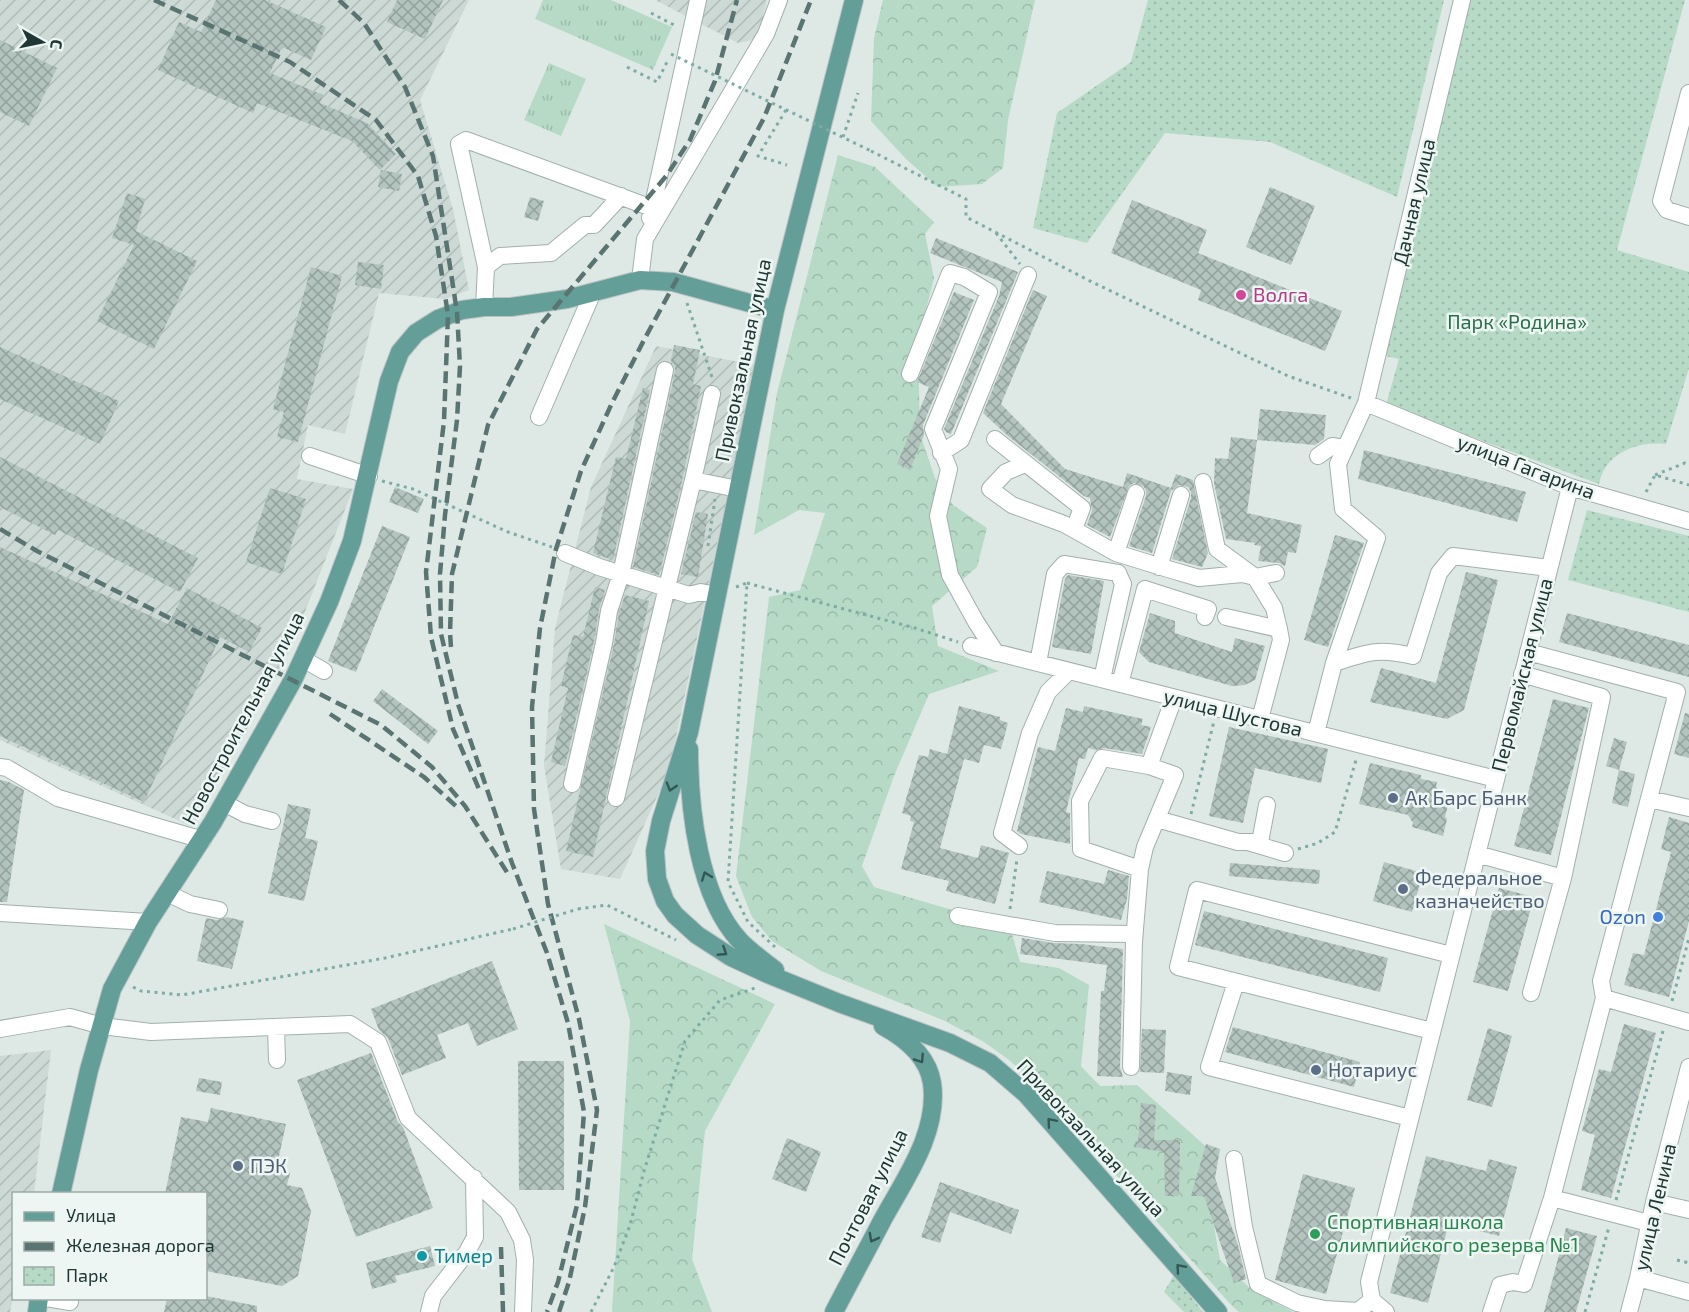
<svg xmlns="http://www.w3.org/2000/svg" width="1689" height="1312" font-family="'Exo 2',sans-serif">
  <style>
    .industrial { fill: url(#industrial-furrows) }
    .grass { fill: url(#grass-tufts) }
    .forest { fill: url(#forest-crowns) }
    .park { fill: url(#park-dots) }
    .building { fill: url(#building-cross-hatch) }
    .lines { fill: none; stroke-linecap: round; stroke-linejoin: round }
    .minor-casing { stroke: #a1b0ad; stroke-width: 18 }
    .major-casing { stroke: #bcc3c2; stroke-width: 20 }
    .path { stroke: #7eaca5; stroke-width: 3; stroke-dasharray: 3 4.5; stroke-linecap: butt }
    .minor { stroke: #fff; stroke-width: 16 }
    .major { stroke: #639e98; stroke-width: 18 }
    .rail { stroke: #597471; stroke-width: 4.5; stroke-dasharray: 12 6; stroke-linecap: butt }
    .path-bridge { stroke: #7eaca5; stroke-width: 3; stroke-dasharray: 3 4.5; stroke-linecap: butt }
    .oneway { stroke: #345753 }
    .hotel-dot { fill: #d1479c; stroke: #eef6f3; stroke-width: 2 }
    .service-dot { fill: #5c6f8a; stroke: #eef6f3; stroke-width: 2 }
    .shop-dot { fill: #3f7fe0; stroke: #eef6f3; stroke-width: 2 }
    .leisure-dot { fill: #2e9e5b; stroke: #eef6f3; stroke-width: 2 }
    .culture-dot { fill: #0f9aa8; stroke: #eef6f3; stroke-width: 2 }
    .labels { text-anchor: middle; stroke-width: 5; stroke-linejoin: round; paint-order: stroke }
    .street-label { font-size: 20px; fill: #203835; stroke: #eef6f3 }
    .hotel-label { font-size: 20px; fill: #b23c85; stroke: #eef6f3; text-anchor: start }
    .park-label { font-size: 20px; fill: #2b6e4f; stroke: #eef6f3 }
    .service-label { font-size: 20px; fill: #4e5e75; stroke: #eef6f3; text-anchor: start }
    .shop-label { font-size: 20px; fill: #366cbe; stroke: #eef6f3; text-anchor: end }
    .leisure-label { font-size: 20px; fill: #27864d; stroke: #eef6f3; text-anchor: start }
    .culture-label { font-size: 20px; fill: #0d838f; stroke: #eef6f3; text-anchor: start }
  </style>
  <defs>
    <pattern id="industrial-furrows" width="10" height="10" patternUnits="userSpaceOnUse" patternTransform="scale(1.5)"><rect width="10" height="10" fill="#ccd9d5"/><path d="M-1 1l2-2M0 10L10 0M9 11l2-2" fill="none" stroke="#afbbb7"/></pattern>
    <pattern id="grass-tufts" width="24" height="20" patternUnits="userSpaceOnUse" patternTransform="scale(1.5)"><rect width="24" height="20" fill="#b6dac6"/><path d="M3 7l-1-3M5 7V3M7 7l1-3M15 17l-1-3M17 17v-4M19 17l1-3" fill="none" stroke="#9cbcab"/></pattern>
    <pattern id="forest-crowns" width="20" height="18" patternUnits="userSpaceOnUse" patternTransform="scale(1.5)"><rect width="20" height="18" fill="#b6dac6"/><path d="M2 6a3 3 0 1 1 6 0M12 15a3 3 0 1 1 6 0" fill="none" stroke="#9cbcab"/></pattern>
    <pattern id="park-dots" width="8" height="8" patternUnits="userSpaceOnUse" patternTransform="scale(1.5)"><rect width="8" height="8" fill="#b6dac6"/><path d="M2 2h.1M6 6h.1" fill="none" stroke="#9cbcab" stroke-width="1.8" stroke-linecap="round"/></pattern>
    <pattern id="building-cross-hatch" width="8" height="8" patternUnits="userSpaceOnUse" patternTransform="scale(1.5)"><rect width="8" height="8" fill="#b3c4bf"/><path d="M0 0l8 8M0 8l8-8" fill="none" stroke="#91a09c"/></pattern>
  </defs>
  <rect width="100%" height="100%" fill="#dee9e6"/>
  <path class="industrial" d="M0,0H469L420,100L453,209L469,290L445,299L379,293L345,434L308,425L297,479L353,489L290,650L193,827L0,740Z
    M655,0H767L758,39L738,43Z
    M656,346L755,365L669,770L620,879L561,869L544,766L555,628L591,487Z
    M51,1050L34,1193L14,1194L13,1297L10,1312H0V1056Z"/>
  <path class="grass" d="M543,0H611L672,27L653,70L535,19Z
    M549,63L586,79L561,136L524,120Z"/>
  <path class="forest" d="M883,0H1035L1008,120L1003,168L982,184L938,187L906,159L871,121L874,38Z
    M838,155L875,167L934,222L925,234L934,278L918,341L920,434L935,478L953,505L987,528L977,567L932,606L938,646L999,671L929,694L894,776L862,866L874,887L1010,927L1020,962L1059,968L1089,985L1081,1066L1100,1086L1137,1085L1211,1151V1210L1220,1260L1252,1290L1293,1312H1239L1233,1307L1125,1186L1061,1106L1009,1060L984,1042L945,1021L821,971L772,941L752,917L736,876L769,597L800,590L825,513L799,510L754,535L777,393Z
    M604,924L775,1004L705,1131L692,1259L712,1312H612L630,1021Z"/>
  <path class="park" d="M1148,0H1444L1397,197L1270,142L1165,133L1087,243L1033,228L1057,113L1131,62Z
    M1469,0H1685L1617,250L1689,272V368L1666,444C1637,441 1605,453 1599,484L1386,405L1399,359L1381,355Z
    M1587,510L1689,536V612L1568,580Z
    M1174,1275L1203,1312H1184L1164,1292Z"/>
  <path class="building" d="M216,0H265L326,27L311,60L282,47L270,73L323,95L320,103L367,123L396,154L380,170L352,141L257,103L253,113L158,70L179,22L201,32Z
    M397,0H443L425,39L387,22Z
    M0,40L57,68L29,126L0,112Z
    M381,170L402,174L399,191L378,187Z
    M1270,187L1315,206L1291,265L1246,247Z
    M127,193L145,199L136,231L197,261L154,349L97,321L134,245L112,238Z
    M530,197L544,201L538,221L524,217Z
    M1132,200L1207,230L1198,253L1342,311L1325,351L1198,300L1201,290L1111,253Z
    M936,238L1018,272L951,434L946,432L944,429L999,296L1002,282L930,253Z
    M358,262L384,265L381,289L355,285Z
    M311,267L342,276L298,442L277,437L284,412L273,409Z
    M1033,290L1047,296L1001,404L1065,469L1123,487L1127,473L1171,488L1176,474L1193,480L1208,553L1202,567L1172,559L1191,498V492L1188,487L1179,485L1171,491L1152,553L1129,546L1146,496V490L1143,486L1134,483L1129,486L1110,537L1108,536L1087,525L1092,511L1090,498L1084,496L1008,436L983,413Z
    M954,292L974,300L923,425L924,435L910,470L897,464L929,387L917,382Z
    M674,345L700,350L693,384L701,386L681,486L659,575L633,567L675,372V366L671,361Z
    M0,347L119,401L100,444L0,399Z
    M643,388L650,390L613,560L593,553L616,457L626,459Z
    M1260,409L1326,415L1324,439L1315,445L1257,440Z
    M1231,437L1257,440L1247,513L1302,525L1296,553L1288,552L1285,566L1279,563L1258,561L1261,546L1254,545L1255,543L1226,539L1214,483L1215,458L1228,459Z
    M1364,450L1526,492L1517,522L1358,479Z
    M0,457L198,558L180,592L58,530L55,535L0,507Z
    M395,487L424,499L418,513L389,502Z
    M270,488L306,499L282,574L246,562Z
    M696,512L708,514L698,577L681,574Z
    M382,526L410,537L356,672L328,661Z
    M1335,535L1364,543L1328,647L1304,640Z
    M0,547L168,624L187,588L262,628L249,652L220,637L144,802L0,736Z
    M1466,572L1498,580L1464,710L1447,719L1370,702L1381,668L1436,683Z
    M1068,575L1104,581L1091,654L1052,647L1065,579Z
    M595,587L605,590L599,609L594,641L565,766L551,762L568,688L561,686L573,635L583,637Z
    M625,595L649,601L593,857L566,851L614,645L619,613Z
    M1150,613L1175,621V633L1232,652L1235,638L1265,646L1255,680L1245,685L1232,686L1149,662L1139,652Z
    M1567,613L1689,645V677L1559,642Z
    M382,689L438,731L428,744L373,701Z
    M1553,699L1589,708L1551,855L1514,846Z
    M959,706L1000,717V720L1008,723L1001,749L984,745L979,763L964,759L940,848L978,858L981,845L1009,853L995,904L946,891L949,881L901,869L914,822L910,821L911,816L902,813L919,755L928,757L930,749L947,754Z
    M1084,706L1143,719L1141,725L1151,727L1142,754L1104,748L1096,750L1088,748L1085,759L1079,758L1066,812L1070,813V844L1021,834L1017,831L1038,747L1055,751L1066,708L1083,712Z
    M1685,713L1689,714V758L1674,754Z
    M1229,727L1328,749L1321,783L1255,768L1243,823L1209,816Z
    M1614,738L1627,742L1619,770L1606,766Z
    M1370,763L1421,775V779L1437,782L1436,787L1446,796L1445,803L1448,805L1445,817L1447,819L1443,836L1412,827L1413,823L1408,815L1359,804Z
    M1619,770L1635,774L1628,807L1612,803Z
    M0,780L9,782L24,790L7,902H0Z
    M288,804L311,809L305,838L318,841L304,901L268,893Z
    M1669,817L1689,823V921L1669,997L1624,985L1633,953L1644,955L1671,852L1661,849Z
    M1384,862L1423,873L1412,912L1373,901Z
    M1230,863L1320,870L1319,884L1229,876Z
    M1108,870L1129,876L1127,899L1121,920L1039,902L1047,871L1104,884Z
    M1499,888L1534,897L1508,991L1473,982Z
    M1204,911L1388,958L1380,992L1195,945Z
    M227,917L244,921L232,969L197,961L206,918L217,920Z
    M1022,938L1053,943L1081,944L1123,949L1120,1067L1123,1077L1097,1076L1101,991H1104L1107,965L1020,954Z
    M492,961L518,1029L477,1046L468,1023L437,1035L446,1058L402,1075L388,1038L379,1030L371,1009Z
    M1624,1024L1656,1033L1611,1198L1581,1190L1595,1135L1582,1131L1599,1069L1611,1072Z
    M1233,1027L1360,1062L1354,1087L1225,1052Z
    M1488,1028L1512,1036L1492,1107L1467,1100Z
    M1142,1029L1166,1030L1164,1073L1140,1072Z
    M371,1053L398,1122L403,1127L433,1208L356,1237L297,1080Z
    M518,1061H564V1190H519Z
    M1167,1072L1192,1076L1190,1095L1165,1091Z
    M199,1078L222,1082L220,1095L196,1091Z
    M1141,1103L1156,1105L1154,1140H1180L1179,1196H1165L1164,1152L1134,1147L1135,1141H1138Z
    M211,1108L286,1124L276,1170L290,1173L287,1185L302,1188L311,1211L298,1276L282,1286L206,1271V1194H165L181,1117L208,1122Z
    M787,1138L821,1152L806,1192L772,1179Z
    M1206,1144L1220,1149L1215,1178L1238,1245L1246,1279L1234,1283L1204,1196H1191Z
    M1426,1156L1486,1171L1489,1159L1517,1167L1499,1236L1449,1223L1428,1303L1390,1293Z
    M1303,1174L1355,1188L1326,1294L1275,1280Z
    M940,1182L1019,1210L1011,1234L950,1212L940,1243L921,1237Z
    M1566,1228L1597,1236L1576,1312H1544Z
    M430,1246L435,1266L395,1276L397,1282L372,1289L366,1263Z
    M206,1296L257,1306V1312H164L167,1299H206Z"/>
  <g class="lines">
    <g class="minor-casing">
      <path id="minor" d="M1689,93L1661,201L1667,210L1689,217
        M650,218L698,0
        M486,267L459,144L466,140L652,208
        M640,280L645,239L766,34L779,0
        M484,307L486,267L500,256L551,253L585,225H594L621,196
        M910,374L950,273L964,277L989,292L933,429L949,469L938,516L950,575L976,622L996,653
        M1366,403L1570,487L1689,521
        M539,417L593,292
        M995,439L1082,508L1074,529
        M941,453L961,440L1028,275
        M310,456L369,476
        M1318,456L1332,446L1345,448
        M1025,464L1006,472L990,489L1012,505L1064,524L1116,553L1168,569L1199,578L1242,574L1255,577L1276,573
        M693,480L712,394
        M1203,482L1217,549L1255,577L1274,608L1279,629
        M565,553L599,567L689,595L701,592L716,595
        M1116,553L1136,493
        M1159,567L1181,495
        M1226,617L1279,629L1281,640L1260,719
        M971,646L1496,779
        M1528,652L1677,692L1601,981L1604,998L1689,1022
        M303,659L324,671
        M1038,663L1055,574L1064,564L1118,573L1123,584L1102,679
        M1334,663L1377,538L1343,509L1338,464L1366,403L1462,0
        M1120,684L1145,589L1208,609L1205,617
        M1316,733L1334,663C1369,652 1377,648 1413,656L1439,573L1453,556L1549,568
        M1149,766L1175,775L1145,847L1140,869L1081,849L1080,801L1102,758L1149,766L1174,698
        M0,767L7,768L58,798L203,840
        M572,784L604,643L609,611L621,574L665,370
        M616,798L693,480L738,489
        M1649,799L1689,808
        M224,803L245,814L272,821
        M1157,819L1238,842H1260L1267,805
        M1248,842L1285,853
        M1019,846L1002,833L1030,733L1048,692L1069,671
        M1477,854L1563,878L1602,697L1522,674
        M167,893L190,904L219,910
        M0,913L148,922
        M958,916L1055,933L1134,934
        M1236,982L1209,1067L1410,1118
        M1531,993L1563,878
        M1604,998L1552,1198L1649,1223
        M276,1027L277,1060
        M0,1029L70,1017L102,1026L151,1032L350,1024L378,1042L408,1118L508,1212L522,1240L525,1260L523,1312
        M1432,1031L1178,967L1197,890L1451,955
        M1131,1067L1134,941L1140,869
        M1234,1159L1244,1227L1258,1284L1297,1303L1325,1309L1358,1311L1372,1300
        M1654,1202L1689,1210
        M1638,1278L1689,1292
        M46,1298L70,1302
        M429,1312L433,1296L467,1252L475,1237L474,1178
        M1386,1312L1372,1300L1369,1282L1570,487
        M1491,1312L1500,1285L1513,1282L1524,1284L1552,1198
        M1629,1312L1638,1278L1654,1202L1689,1067"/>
    </g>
    <g class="major-casing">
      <path id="major" d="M854,0L775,310L689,732L661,821L655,851L657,879L665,901L675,915L697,935L731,957L770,975L839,1003L950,1043L990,1063L1026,1094L1218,1312
        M689,749C689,808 698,896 740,941C751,952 763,961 775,970
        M61,1194L89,1070L112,989L148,922L213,822L293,680L329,602L352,541L389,381L400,352L416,333L438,319L462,310L484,307H511L567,299L640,280L673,282L775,310
        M37,1312L39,1298
        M834,1312C850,1281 867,1250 883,1219C905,1179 939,1132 932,1083C928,1057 905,1038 883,1026"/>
    </g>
    <path class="path" d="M651,13L676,26
      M627,67L657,82L668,60
      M786,110L758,156L787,165
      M843,137L858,93
      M871,151L966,199V217L1092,282L1288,376L1351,398
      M996,233L1020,264
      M687,303L713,380
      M1655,475L1685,463L1689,464
      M382,481L413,489L508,532L552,547
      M1646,492L1655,475L1689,485
      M708,546L715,499
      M747,583L915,628L958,642
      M736,587L747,583L728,882L748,922L775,947
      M1191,814L1214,721
      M1298,849L1318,843L1335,832L1356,760
      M578,909L607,905L676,940
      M1010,909L1017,859
      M133,987L141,991L182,995L385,958L513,929
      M1672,1001L1689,938
      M1616,1200L1663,1031
      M1677,1260L1689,1263
      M591,1312L614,1267L630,1225L644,1171L685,1041L720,1000L758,987
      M1585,1312L1609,1227"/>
    <use href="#minor" class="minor"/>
    <use href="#major" class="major"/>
    <path class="rail" d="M154,0L290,62L376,120L418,176L436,236L448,315L444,421L426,572L431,637L453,729L479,789
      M339,0L364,23L405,87L433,156L457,312L460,366L457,420L445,515L440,574L441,634L458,704L512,863L547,953L568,1023L584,1112L577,1205L558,1282L547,1312
      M0,529L37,551L381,725L432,767L465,806L510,877
      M451,647L450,633L452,574L488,425L537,329L667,175L690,140L715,81L737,0
      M330,714L424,777L457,807
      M501,1247L503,1312
      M559,1312L569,1282L585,1207L597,1110L579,1019L548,904L534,809L532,707L540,628L556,549L581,471L612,403L644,340L764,118L811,0"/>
    <path class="path-bridge" d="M671,54L871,151
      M513,929L578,909"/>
  </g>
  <defs><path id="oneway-chevron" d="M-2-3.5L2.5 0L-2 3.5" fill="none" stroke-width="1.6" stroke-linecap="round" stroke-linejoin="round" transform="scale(1.5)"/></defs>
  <g class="oneway">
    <use href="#oneway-chevron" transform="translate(671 787) rotate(107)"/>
    <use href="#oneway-chevron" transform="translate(706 876) rotate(-110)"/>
    <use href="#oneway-chevron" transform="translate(723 952) rotate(33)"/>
    <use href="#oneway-chevron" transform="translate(920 1059) rotate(57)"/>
    <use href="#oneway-chevron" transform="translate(1051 1122) rotate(-131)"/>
    <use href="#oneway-chevron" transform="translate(873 1238) rotate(118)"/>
    <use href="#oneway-chevron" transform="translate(1180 1268) rotate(-131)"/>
  </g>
  <circle class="hotel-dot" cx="1241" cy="295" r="6"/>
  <g class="service-dot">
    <circle cx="1393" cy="798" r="6"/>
    <circle cx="1403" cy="889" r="6"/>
    <circle cx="1316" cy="1070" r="6"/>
    <circle cx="238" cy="1166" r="6"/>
  </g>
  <circle class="shop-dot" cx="1658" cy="917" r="6"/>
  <circle class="leisure-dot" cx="1315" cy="1234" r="6"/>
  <circle class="culture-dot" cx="422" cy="1256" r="6"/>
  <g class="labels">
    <g class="street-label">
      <text transform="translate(1414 202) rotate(-77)" y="7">Дачная улица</text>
      <text transform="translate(743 360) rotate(-78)" y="7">Привокзальная улица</text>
      <text transform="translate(1526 467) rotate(21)" y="7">улица Гагарина</text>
      <text transform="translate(1522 675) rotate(-76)" y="7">Первомайская улица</text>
      <text transform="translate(1233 713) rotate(14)" y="7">улица Шустова</text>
      <text transform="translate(243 718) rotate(-62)" y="7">Новостроительная улица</text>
      <text transform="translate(1091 1138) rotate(47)" y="7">Привокзальная улица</text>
      <text transform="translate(868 1197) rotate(-63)" y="7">Почтовая улица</text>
      <text transform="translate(1655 1207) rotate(-77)" y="7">улица Ленина</text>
    </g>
    <g class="hotel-label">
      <text x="1253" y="302">Волга</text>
    </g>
    <g class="park-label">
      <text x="1517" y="329">Парк «Родина»</text>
    </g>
    <g class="service-label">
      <text x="1405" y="805">Ак Барс Банк</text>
      <text x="1415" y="885">Федеральное<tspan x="1415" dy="23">казначейство</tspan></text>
      <text x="1328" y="1077">Нотариус</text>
      <text x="250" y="1173">ПЭК</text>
    </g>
    <g class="shop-label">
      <text x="1646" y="924">Ozon</text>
    </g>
    <g class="leisure-label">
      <text x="1327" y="1229">Спортивная школа<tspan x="1327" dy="23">олимпийского резерва №1</tspan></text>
    </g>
    <g class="culture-label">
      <text x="434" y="1263">Тимер</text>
    </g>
  </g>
  <rect x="12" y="1192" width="195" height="108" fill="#eef6f3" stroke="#9caaa7" stroke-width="1.5"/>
  <rect x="24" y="1212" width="30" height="9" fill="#639e98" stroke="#9caaa7" stroke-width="1.5"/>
  <text x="66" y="1222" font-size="18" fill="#203835">Улица</text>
  <rect x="24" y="1242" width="30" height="9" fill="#597471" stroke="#9caaa7" stroke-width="1.5"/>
  <text x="66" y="1252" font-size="18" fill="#203835">Железная дорога</text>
  <rect x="24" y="1267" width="30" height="18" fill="url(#park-dots)" stroke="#9caaa7" stroke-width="1.5"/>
  <text x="66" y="1282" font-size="18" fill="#203835">Парк</text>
  <g transform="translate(42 42) rotate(99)" stroke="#eef6f3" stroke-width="4.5" paint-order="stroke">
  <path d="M0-4.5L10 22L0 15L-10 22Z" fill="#203835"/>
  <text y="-9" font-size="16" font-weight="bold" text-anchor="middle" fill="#203835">С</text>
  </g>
</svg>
